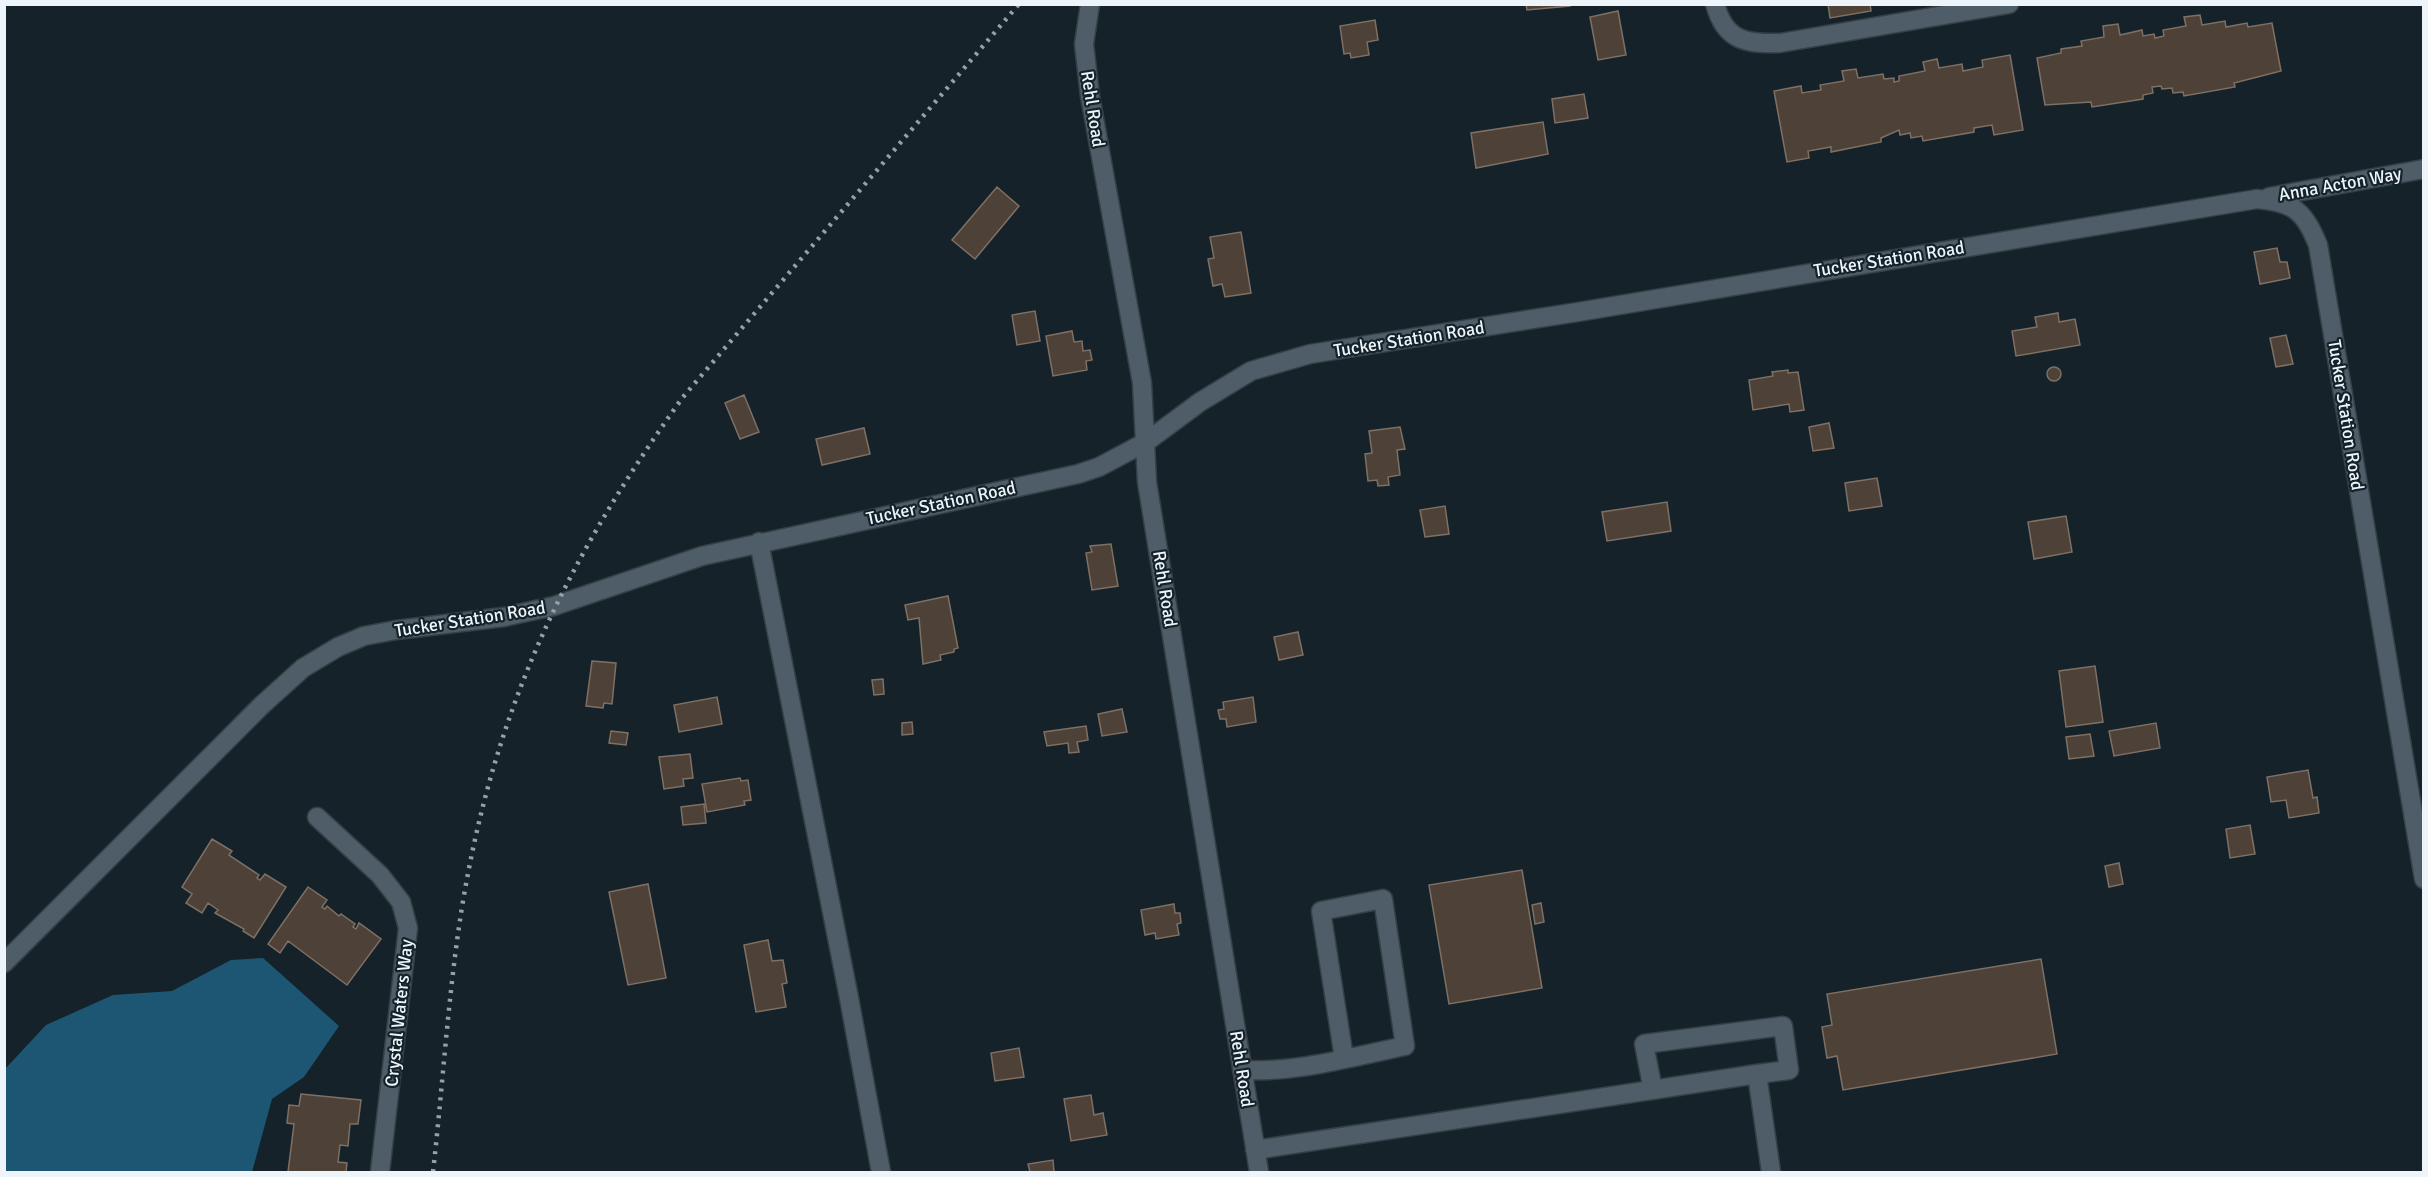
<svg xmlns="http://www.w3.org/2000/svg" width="2428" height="1177" font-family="Signika,sans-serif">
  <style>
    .water { fill: #1c5673 }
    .building { fill: #4e4137; stroke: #7e7065; stroke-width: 1.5 }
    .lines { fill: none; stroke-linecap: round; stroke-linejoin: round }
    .minor-casing { stroke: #363f46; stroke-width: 21 }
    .minor { stroke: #4e5d67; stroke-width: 18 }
    .rail { stroke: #96a0a7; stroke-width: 4.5; stroke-dasharray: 3 6; stroke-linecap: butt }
    .labels { text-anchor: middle; stroke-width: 4.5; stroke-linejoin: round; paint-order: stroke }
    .street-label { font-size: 18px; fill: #edf5fb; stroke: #15222a }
  </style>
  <rect width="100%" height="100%" fill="#15222a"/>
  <path class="water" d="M263,958L339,1026L304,1077L272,1099L252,1172H5V1069L46,1025L113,995L172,991L231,960Z"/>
  <path class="building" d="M1526,4H1570V6L1527,10Z
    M1828,4H1870L1871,11L1830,18Z
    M1618,11L1626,55L1598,60L1590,17Z
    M2200,15L2202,25L2225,21L2226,27L2247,23L2248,27L2272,23L2281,71L2234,83L2235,87L2184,96L2183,92L2173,93L2172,88L2162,89L2161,86L2152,87L2153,93L2143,95V99L2092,107L2091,102L2045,105L2037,58L2061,53V49L2082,46L2081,41L2104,37L2103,26L2118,24L2120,35L2142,30L2143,36L2154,34L2155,38L2164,36L2163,30L2186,26L2184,17Z
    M1375,20L1378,40L1367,42L1369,55L1351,58L1350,53L1344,54L1340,26Z
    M2010,55L2023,130L1994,135L1992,125L1974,128V132L1923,141L1922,136L1911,138L1910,133L1900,135L1899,130L1881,138V142L1831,152V147L1808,151L1809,158L1787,162L1774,91L1801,86L1802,93L1821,90L1820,85L1844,81L1842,71L1856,69L1858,78L1883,74L1884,79L1894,78V82L1899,81V76L1925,71L1923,62L1937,59L1939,68L1962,64L1963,71L1983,67L1982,60Z
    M1584,94L1588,118L1555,123L1552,99Z
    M1543,122L1548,154L1476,168L1471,133Z
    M997,187L1019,206L975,259L952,240Z
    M1241,232L1251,293L1225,297L1222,284L1213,286L1208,259L1214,258L1210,237Z
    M2277,248L2280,262H2287L2290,278L2260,284L2254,252Z
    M1035,311L1040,341L1017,345L1012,315Z
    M2058,313L2059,322L2075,319L2080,345L2016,356L2012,331L2037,327L2035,317Z
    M1072,331L1074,342L1082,341L1083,351L1090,350L1092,360L1086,361L1087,370L1053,376L1046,336Z
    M2286,335L2293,364L2276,367L2270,338Z
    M2047 374a7 7 0 1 1 14 0a7 7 0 1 1-14 0Z
    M1788,370V373L1798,372L1804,410L1790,412L1789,404L1753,410L1749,380L1773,376L1772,372Z
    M744,395L759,432L740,439L725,403Z
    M1829,423L1834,448L1813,451L1809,427Z
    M1400,427L1405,449L1397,450L1400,475L1388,477L1389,485L1378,486L1377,480L1368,481L1365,454L1372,453L1369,431Z
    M864,428L870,454L822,465L816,439Z
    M1877,478L1882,506L1849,511L1845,483Z
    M1667,502L1671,531L1607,541L1602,512Z
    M1445,506L1449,534L1425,537L1420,510Z
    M2066,516L2072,552L2034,559L2028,522Z
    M1111,544L1118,586L1092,590L1086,553L1092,552L1090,546Z
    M948,596L958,648L954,649V652L940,655L941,660L923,664L919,618L908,620L905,605Z
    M1298,632L1303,655L1279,660L1274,637Z
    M592,661L616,663L612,704L604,703L603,708L586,706Z
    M2095,666L2103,722L2066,727L2059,671Z
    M883,679L884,694L874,695L872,680Z
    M717,697L722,724L679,732L674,705Z
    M1253,697L1256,722L1227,727L1226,719H1220L1218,710L1224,709L1223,702Z
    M1122,709L1127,732L1102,736L1098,714Z
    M912,722L913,734L902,735V723Z
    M2156,723L2160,748L2114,756L2109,731Z
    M1086,726L1088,740L1077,742L1079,752L1069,753L1068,743L1047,746L1044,732Z
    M611,731L628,733L626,745L609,743Z
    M2090,734L2094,756L2069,759L2066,737Z
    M690,754L693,778L683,779L684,786L664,789L659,757Z
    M2308,770L2313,798L2317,797L2319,813L2289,818L2286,800L2271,802L2267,777Z
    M740,778L741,781L748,780L751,800L744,801L745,805L707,812L702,784Z
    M704,804L706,823L683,825L681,807Z
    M2250,825L2255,854L2230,858L2226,829Z
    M212,839L232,851L229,855L259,875L257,878L260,880L265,874L286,887L254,938L243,931L244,929L215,913L218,910L208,903L202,913L186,903L192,894L182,887Z
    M2119,863L2123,884L2109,887L2105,866Z
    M1522,870L1542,988L1449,1004L1429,885Z
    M648,884L666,978L628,985L609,892Z
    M308,887L327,900L322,907L325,909L327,906L339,916L341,914L355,924L353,927L356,929L359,923L381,939L347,985L288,941L280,953L268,944Z
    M1541,903L1544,922L1535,924L1532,905Z
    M1174,904L1175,913H1180L1181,923L1177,924L1179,935L1156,939L1155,933L1145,935L1141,910Z
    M768,940L772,961L783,960L787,983L782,984L786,1007L756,1012L744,945Z
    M2041,959L2057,1054L1843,1090L1837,1056L1827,1058L1822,1027L1832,1025L1827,994Z
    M1019,1048L1024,1077L995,1081L991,1053Z
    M301,1094L361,1100L358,1124H350L348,1146L340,1145L338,1162L347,1163L346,1172H288L294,1124L287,1123L289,1105L299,1106Z
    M1091,1095L1094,1115L1103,1113L1107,1135L1071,1141L1064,1099Z
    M1053,1160L1054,1172H1030L1028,1164Z"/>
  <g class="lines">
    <g class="minor-casing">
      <path id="minor" d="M1090,4L1084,44L1090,96L1142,383L1147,482L1259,1172
        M1715,4C1725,41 1746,44 1780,43L2009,4
        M2269,197L2424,169
        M759,542L849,998L881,1172
        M317,817L380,875L401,902L408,928L380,1172
        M4,963L262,705L303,668L338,647L364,636L396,630L504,617L554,606L702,556L1078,474L1099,467L1146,442L1200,402L1251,371L1310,354L1578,312L2257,199C2294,202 2305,212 2318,245L2424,879
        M1242,1070C1297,1073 1351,1057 1405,1046L1383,899L1321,911L1344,1058
        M1653,1090L1644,1044L1783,1026L1789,1070L1757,1074
        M1255,1150L1757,1074L1771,1172"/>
    </g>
    <use href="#minor" class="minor"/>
    <path class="rail" d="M433,1172C443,1084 448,995 462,907C495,707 566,560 683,397L1019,4"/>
  </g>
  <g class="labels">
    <g class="street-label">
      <text transform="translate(1093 109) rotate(81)" y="6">Rehl Road</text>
      <text transform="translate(2340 184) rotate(-10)" y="6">Anna Acton Way</text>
      <text transform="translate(1889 259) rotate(-9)" y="6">Tucker Station Road</text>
      <text transform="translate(1409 339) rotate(-9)" y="6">Tucker Station Road</text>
      <text transform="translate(2346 415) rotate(81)" y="6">Tucker Station Road</text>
      <text transform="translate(941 503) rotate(-12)" y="6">Tucker Station Road</text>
      <text transform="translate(1165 589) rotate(81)" y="6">Rehl Road</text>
      <text transform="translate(470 619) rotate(-9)" y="6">Tucker Station Road</text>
      <text transform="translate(399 1013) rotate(-84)" y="6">Crystal Waters Way</text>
      <text transform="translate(1242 1069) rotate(81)" y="6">Rehl Road</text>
    </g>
  </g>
  <rect width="2428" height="1177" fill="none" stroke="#edf5fb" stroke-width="12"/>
</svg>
